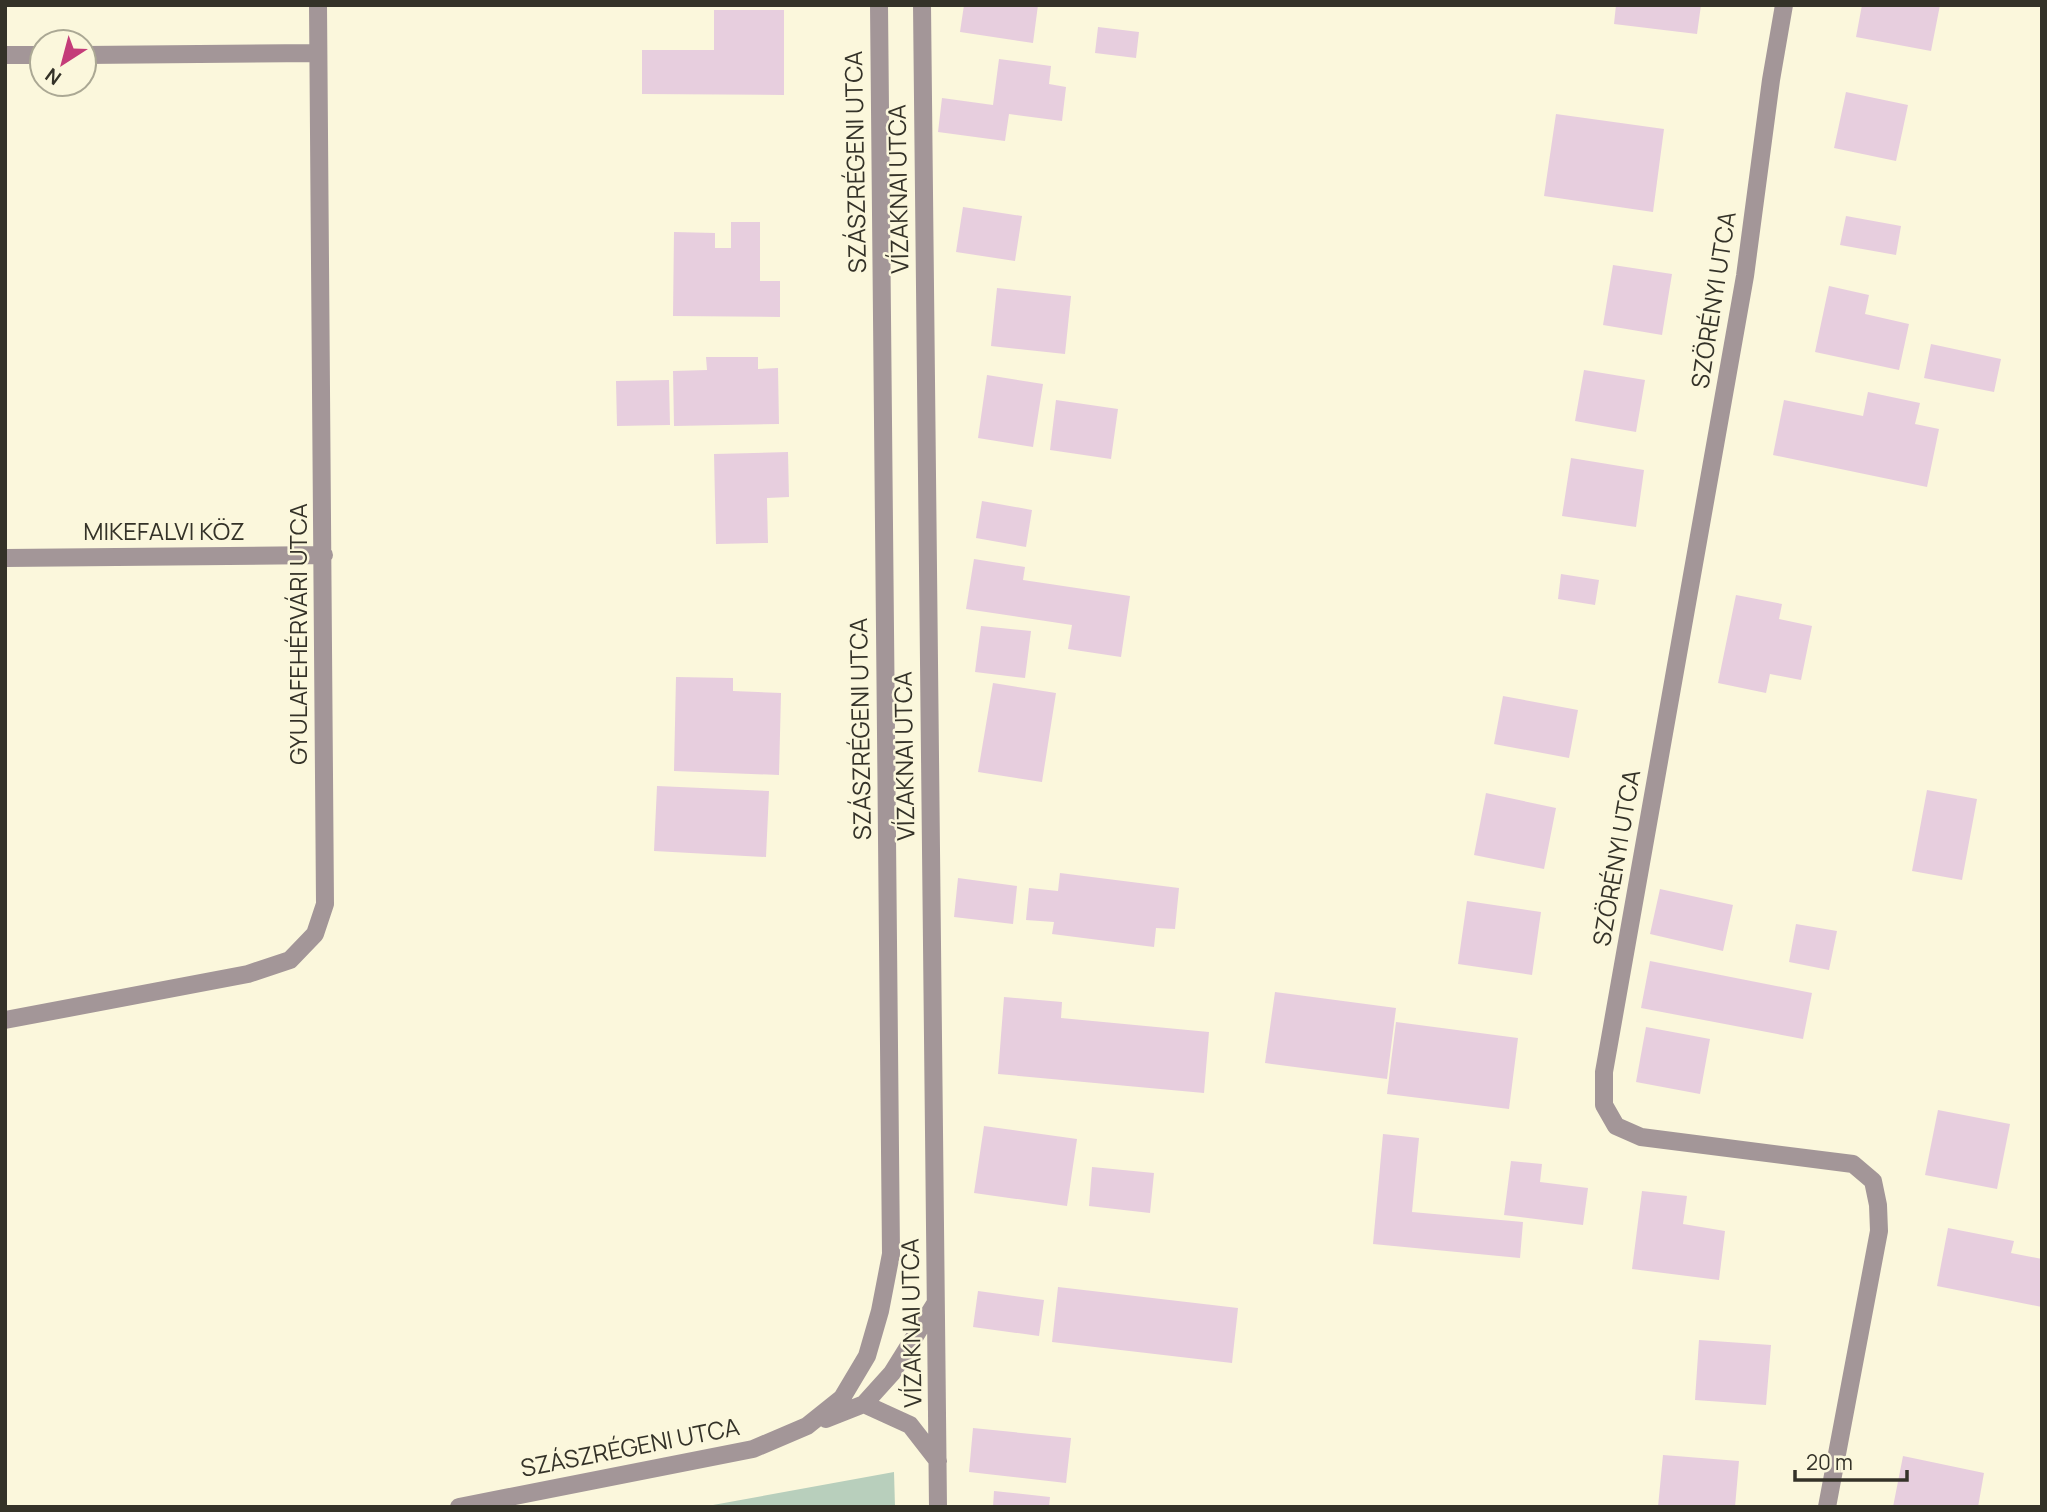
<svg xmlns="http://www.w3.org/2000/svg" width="2047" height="1512" font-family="Manrope,sans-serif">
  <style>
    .green { fill: #b8cfbc }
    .building { fill: #e7cede }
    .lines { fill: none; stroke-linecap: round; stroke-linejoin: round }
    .street { stroke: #a39698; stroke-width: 18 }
    .labels { text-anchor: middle; stroke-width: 5; stroke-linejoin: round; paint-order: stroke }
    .street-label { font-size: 24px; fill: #343228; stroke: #fbf7dc }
  </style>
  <rect width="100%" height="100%" fill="#fbf7dc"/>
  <path class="green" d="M894,1472L895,1507H702Z"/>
  <path class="building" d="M964,5H1038L1033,43L960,32Z
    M1616,5H1701L1697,34L1614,24Z
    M1862,5H1940L1931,51L1856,37Z
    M714,10H784V95L642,94V50H714Z
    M1098,27L1139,32L1136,58L1095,53Z
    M999,59L1051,66L1049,84L1066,87L1062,121L1009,114L1005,141L938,132L942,98L993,105Z
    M1846,92L1908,105L1896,161L1834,148Z
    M1556,114L1664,129L1653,212L1544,196Z
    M963,207L1022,216L1015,261L956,252Z
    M1846,216L1901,226L1896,255L1840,245Z
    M731,222H760V281H780V317L673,316L674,232L715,233V248H731Z
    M1613,265L1672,274L1662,335L1603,325Z
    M1829,286L1869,295L1865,314L1909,324L1899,370L1815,352Z
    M997,288L1071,296L1065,354L991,346Z
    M1931,344L2001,359L1994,392L1924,378Z
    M706,357H758V369L778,368L779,424L674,426L673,371L707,370Z
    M1584,370L1645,380L1636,432L1575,421Z
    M987,375L1043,384L1033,447L978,438Z
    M669,380L670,425L617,426L616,381Z
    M1868,392L1920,403L1915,424L1939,429L1927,487L1773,455L1784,400L1863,416Z
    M1056,400L1118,409L1111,459L1050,450Z
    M788,452L789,497L767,498L768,543L716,544L714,454Z
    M1571,458L1644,470L1636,527L1562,516Z
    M982,501L1032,510L1026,547L976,538Z
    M974,559L1025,567L1023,580L1130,596L1121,657L1068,649L1072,625L966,609Z
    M1561,574L1599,580L1595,605L1558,599Z
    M1736,595L1782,604L1779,619L1812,626L1801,680L1770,674L1766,693L1718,683Z
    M981,626L1031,631L1025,678L975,672Z
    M676,677L733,678V691L781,693L779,775L674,771Z
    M993,683L1056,693L1042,782L978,772Z
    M1503,696L1578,710L1569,758L1494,744Z
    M657,786L769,791L766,857L654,851Z
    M1927,790L1977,799L1962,880L1912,871Z
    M1486,793L1556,808L1544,869L1474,855Z
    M1060,873L1179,888L1175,929L1156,928L1154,947L1052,934L1054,922L1026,920L1029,888L1058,891Z
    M958,878L1017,886L1013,924L954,917Z
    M1660,889L1733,905L1723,951L1650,934Z
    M1467,901L1541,912L1532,975L1458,964Z
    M1796,924L1837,931L1829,970L1789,962Z
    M1650,961L1812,993L1803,1039L1641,1008Z
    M1275,992L1396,1008L1387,1079L1265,1063Z
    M1004,997L1062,1002L1061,1018L1209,1032L1204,1093L998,1074Z
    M1396,1022L1518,1038L1509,1109L1387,1094Z
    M1646,1027L1710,1039L1700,1094L1636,1082Z
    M1938,1110L2010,1124L1997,1189L1925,1175Z
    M984,1126L1077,1139L1067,1206L974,1193Z
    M1383,1134L1419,1138L1412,1212L1523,1222L1520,1258L1373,1244Z
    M1511,1161L1542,1164L1540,1182L1588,1188L1583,1225L1504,1215Z
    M1092,1167L1154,1173L1150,1213L1089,1206Z
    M1642,1191L1687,1196L1683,1224L1725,1231L1719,1280L1632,1269Z
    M1948,1228L2014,1241L2011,1253L2042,1259V1307L1937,1286Z
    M1058,1287L1238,1308L1232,1363L1052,1342Z
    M978,1291L1044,1300L1039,1336L973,1327Z
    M1699,1340L1771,1345L1766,1405L1695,1400Z
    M973,1428L1071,1438L1066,1483L969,1472Z
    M1663,1455L1739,1461L1735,1507H1658Z
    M1903,1456L1984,1473L1978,1507H1893Z
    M994,1491L1050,1497L1049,1507H993Z"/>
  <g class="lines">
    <path class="street" d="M922,5L938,1507
      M1784,5L1771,80L1745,276L1604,1072V1105L1616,1126L1641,1137L1853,1164L1873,1181L1878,1205L1879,1231L1827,1507
      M5,55H42
      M84,55L318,53
      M5,558L324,555
      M5,1020L248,974L290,960L315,934L325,904L318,5
      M864,1404L910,1425L938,1461
      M826,1419L864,1404L892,1373L935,1304
      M459,1507L753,1449L807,1426L842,1398L867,1356L880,1311L891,1254L879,5"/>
  </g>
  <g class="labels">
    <g class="street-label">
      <text transform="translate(856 162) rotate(-91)" y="8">SZÁSZRÉGENI UTCA</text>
      <text transform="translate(899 189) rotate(-91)" y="8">VÍZAKNAI UTCA</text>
      <text transform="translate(1714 300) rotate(-81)" y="8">SZÖRÉNYI UTCA</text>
      <text x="164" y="540">MIKEFALVI KÖZ</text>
      <text transform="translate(299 634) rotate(-90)" y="8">GYULAFEHÉRVÁRI UTCA</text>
      <text transform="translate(861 729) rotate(-91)" y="8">SZÁSZRÉGENI UTCA</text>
      <text transform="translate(905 756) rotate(-91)" y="8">VÍZAKNAI UTCA</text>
      <text transform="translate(1617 858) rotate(-80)" y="8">SZÖRÉNYI UTCA</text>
      <text transform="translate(912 1323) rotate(-91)" y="8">VÍZAKNAI UTCA</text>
      <text transform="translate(630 1448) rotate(-11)" y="8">SZÁSZRÉGENI UTCA</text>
    </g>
  </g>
  <rect width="2047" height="1512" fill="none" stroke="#343228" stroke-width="14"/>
  <g transform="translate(63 63) rotate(216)"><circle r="33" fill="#fbf7dc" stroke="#aba894" stroke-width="2"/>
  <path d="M0-5L12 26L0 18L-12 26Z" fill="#c43c79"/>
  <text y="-10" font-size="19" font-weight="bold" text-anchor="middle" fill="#343228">N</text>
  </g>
  <path d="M1795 1470v10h112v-10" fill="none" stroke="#343228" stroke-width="3.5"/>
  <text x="1806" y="1470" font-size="21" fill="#343228" stroke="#fbf7dc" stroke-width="5" paint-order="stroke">20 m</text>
</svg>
